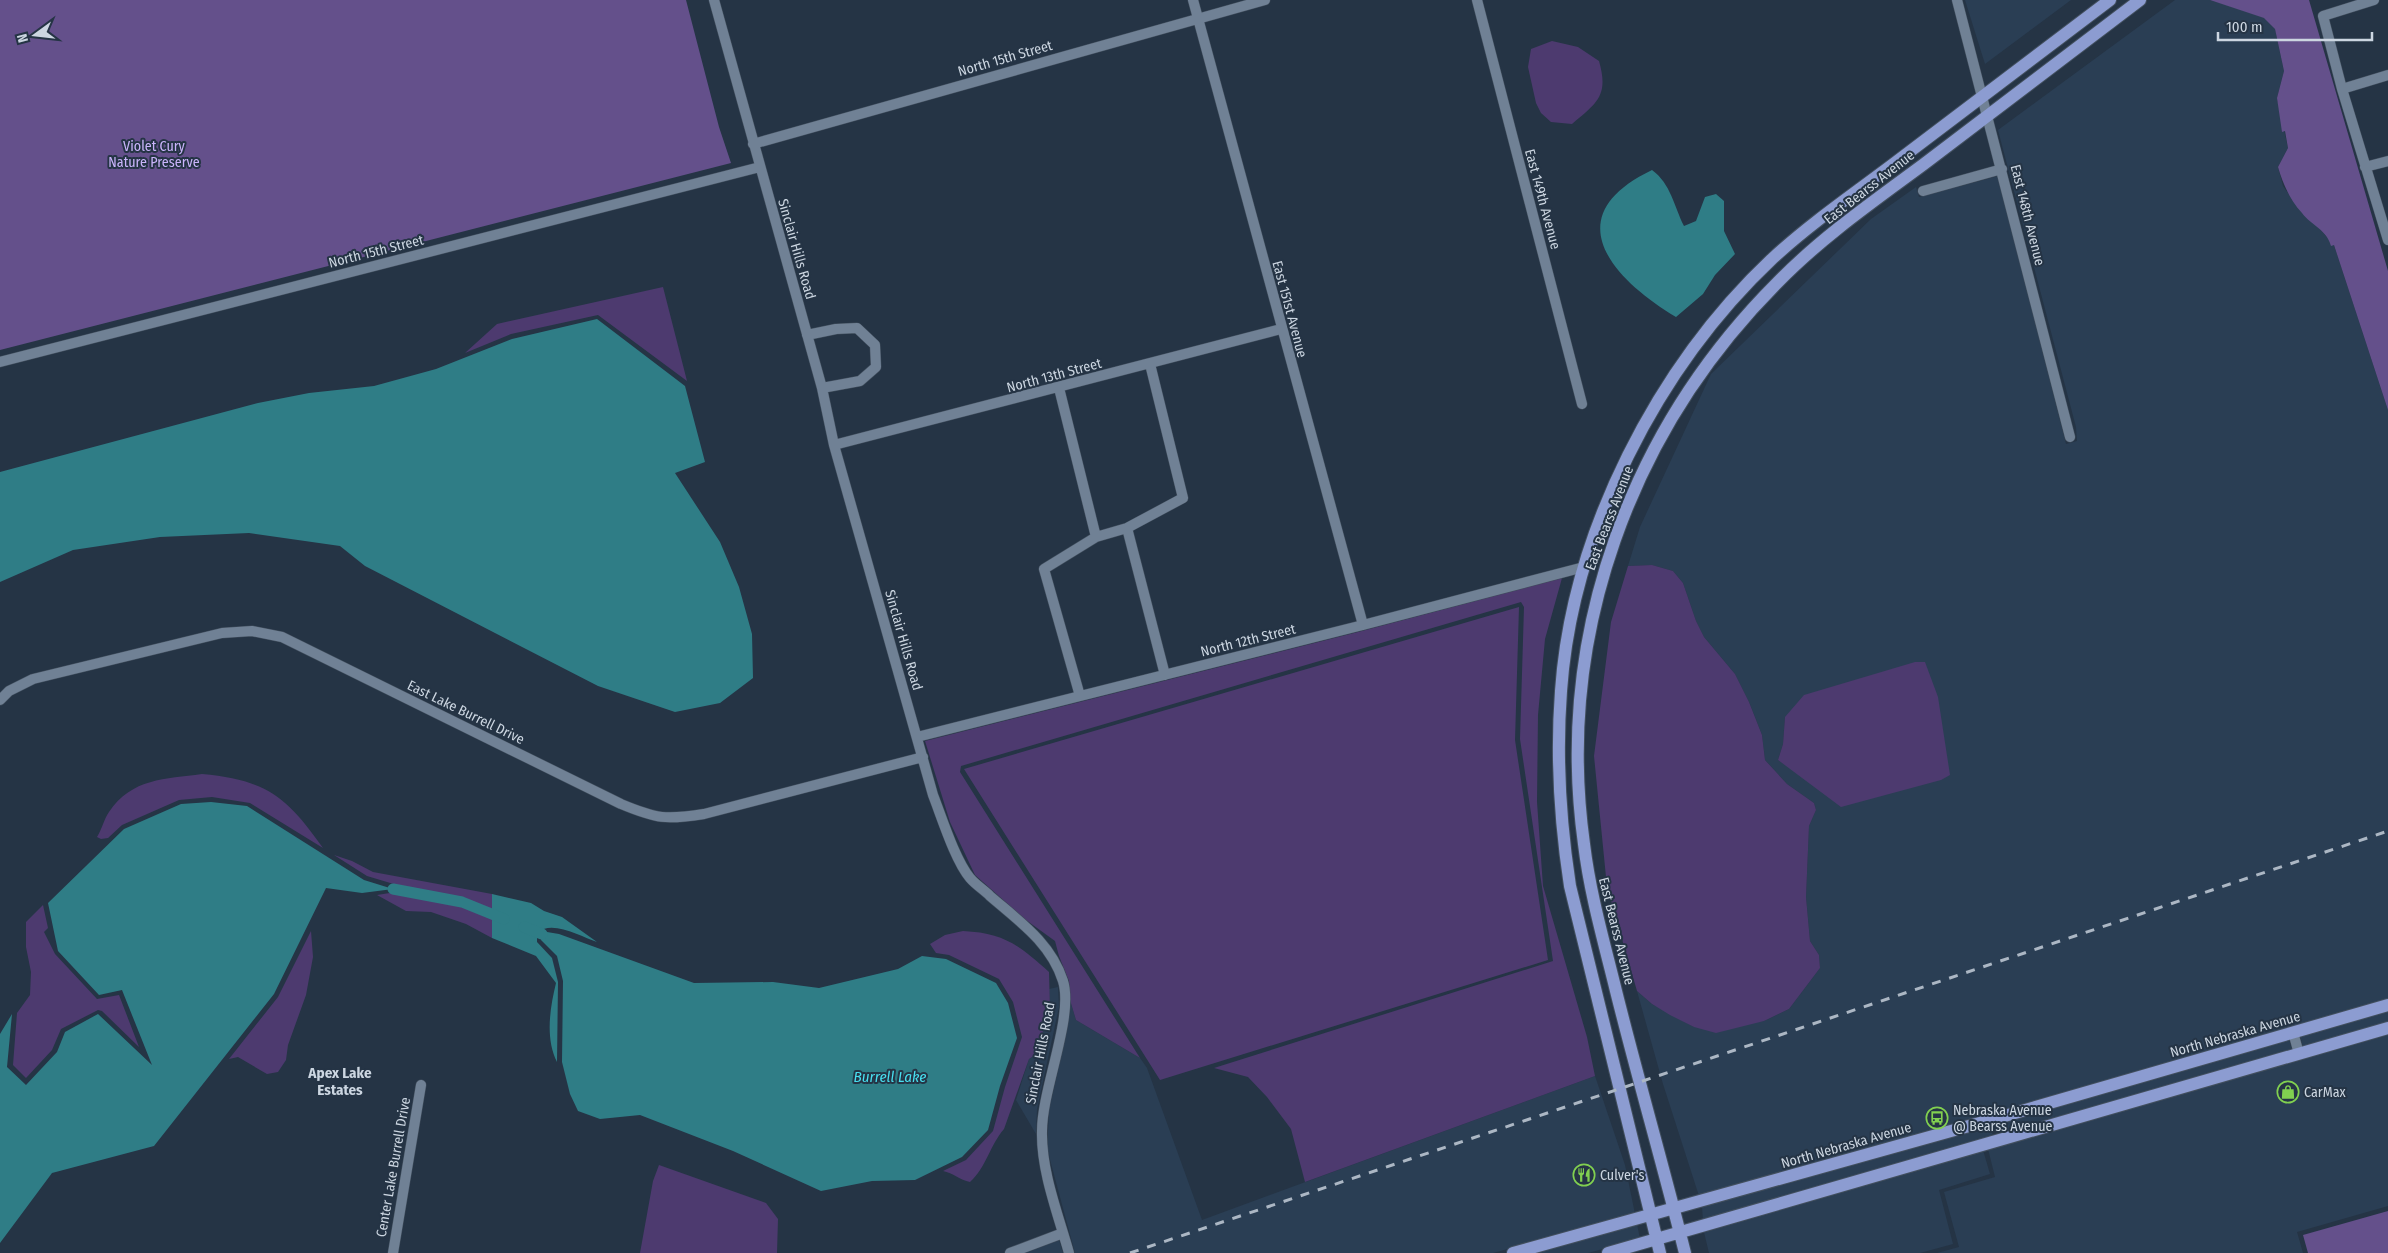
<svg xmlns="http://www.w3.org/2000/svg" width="2388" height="1253" font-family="'Fira Sans Condensed',sans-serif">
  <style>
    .built { fill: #2a3e54; fill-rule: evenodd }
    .green { fill: #4d3a6f }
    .forest { fill: #64508b }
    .water { fill: #2f7d86 }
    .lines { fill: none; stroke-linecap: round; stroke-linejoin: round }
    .canal { stroke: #2f7d86; stroke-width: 11 }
    .minor-casing { stroke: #424f5e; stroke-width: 11 }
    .major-casing { stroke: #424f5e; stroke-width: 14 }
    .minor { stroke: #708195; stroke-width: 10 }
    .major { stroke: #8c9cd1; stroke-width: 12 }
    .rail { stroke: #acb7c4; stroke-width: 3; stroke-dasharray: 9 9; stroke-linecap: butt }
    .labels { text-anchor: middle; stroke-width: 4; stroke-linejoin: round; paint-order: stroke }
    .street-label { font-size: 14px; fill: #ccd6e1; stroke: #253445 }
    .park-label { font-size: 14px; fill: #cab4fb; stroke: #253445 }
    .poi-label { font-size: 14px; fill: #ccd6e1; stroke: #253445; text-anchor: start }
    .neighbourhood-label { font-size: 15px; font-weight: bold; fill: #ccd6e1; stroke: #253445 }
    .water-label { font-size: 15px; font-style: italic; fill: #48e0f0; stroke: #253445 }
  </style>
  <rect width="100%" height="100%" fill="#253445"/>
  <path class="built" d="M1965,0H2071L1985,64Z
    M2175,0H2210L2227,5L2265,18L2275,29L2284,71L2277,98L2288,148L2278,167L2283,186L2290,196L2334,245L2388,410V1000L1993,1114L1699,1196L1663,1084L1637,991L1652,1004L1694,1027L1764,1021L1789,1009L1820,968L1819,955L1810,941L1806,897L1809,826L1816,810L1814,803L1787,784L1765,760L1762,735L1749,702L1735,674L1704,637L1696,621L1683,583L1673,571L1652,565L1628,566L1640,527L1711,374L1871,219L1916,187L1919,197L1998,176L2066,444L2077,441L2076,427L1998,130ZM1785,717L1787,766L1778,760L1783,744Z
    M1058,987L1059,1007L1037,1109L1036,1134L1016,1100L1029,1059L1036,1053L1050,1009L1049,989Z
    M1070,1000L1076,1020L1140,1058L1147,1068L1202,1220L1595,1076L1625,1165L1635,1214L1493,1253H1075L1048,1152V1131L1049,1110L1067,1031Z
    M2388,1011V1022L2303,1047L2300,1036Z
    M2388,1035V1206L2297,1232L2303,1253H1937L1959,1247L1944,1192L1995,1177L1988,1149Z
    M2289,1039L2292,1050L2004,1133L2001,1122Z
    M1990,1126L1993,1136L1703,1221L1702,1206Z
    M1983,1150L1990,1174L1939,1190L1953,1244L1920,1253H1709L1704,1232Z
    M1637,1224L1640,1239L1588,1253H1533Z
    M1059,1240L1063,1253H1025Z"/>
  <path class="green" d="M1552,41L1578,47L1599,61C1609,96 1597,103 1572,124L1551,122L1541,113L1536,103L1528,67L1531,49Z
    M663,287L687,381L598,315L511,334L465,353L497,324Z
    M1652,565L1673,571L1683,583L1696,621L1704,637L1735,674L1749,702L1762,735L1765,760L1787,784L1814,803L1816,810L1809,826L1806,897L1810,941L1819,955L1820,968L1789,1009L1764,1021L1716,1033L1694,1027L1670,1015L1652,1004L1637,991L1607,887L1594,756L1611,622L1628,566Z
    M1562,578L1545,639L1538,715L1537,802L1543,886L1587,1037L1595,1076L1305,1182L1291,1129L1267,1097L1248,1077L1214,1068L1553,961L1520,739L1524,607L1521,602L961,766L960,772L1140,1058L1076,1020L1070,1000L1069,981L1059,956L1055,941L1026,920L975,875L950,822L925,741L1358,632Z
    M1519,607L1515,740L1548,960L1160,1080L964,769Z
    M1915,662H1925L1938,697L1950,775L1941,780L1841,807L1778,760L1783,744L1785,717L1804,695Z
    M202,774C267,780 287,797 323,848L250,803L212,797L179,800L122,825L108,838L101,839L97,837C102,829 104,819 109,812C132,778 165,779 202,774Z
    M334,855L352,861L373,872L492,894V938L466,924L431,912L406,911L377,895L396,892L398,890L397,885L367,876Z
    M43,905L48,928L44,932L55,954L97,999L119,995L139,1047L102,1011L98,1010L61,1029L52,1050L26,1078L13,1065L17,1013L30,995L31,972L26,947V922Z
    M311,931L313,957L306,995L288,1045L286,1060L278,1072L267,1074L238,1057L229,1059L278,997Z
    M963,931C1004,933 1019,945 1049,972L1050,1009L1036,1054L1029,1059L1004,1129C990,1145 986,1168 970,1182C960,1180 953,1173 943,1171L966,1160L993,1131L1005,1087L1022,1037L1013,1002L999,979L949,955L936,953L930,944L945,935Z
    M659,1165L766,1203L778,1219L777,1253H640L653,1181Z"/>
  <path class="forest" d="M0,0H686L719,127L731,163L0,350Z
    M2210,0H2309L2388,271V410L2334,245L2331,246C2327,230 2311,225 2302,213C2290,200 2283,184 2278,167L2288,148L2285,131L2282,132L2277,98L2284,71L2275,29L2264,18Z
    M2388,1211V1253H2308L2303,1235Z"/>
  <path class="water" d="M1652,170C1671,184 1674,206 1684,226L1696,221L1705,197L1716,194L1724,201V231L1735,254L1715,275L1703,294L1676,317C1611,278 1556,216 1652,170Z
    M597,319L685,386L705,462L675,473L720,542L739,587L752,634L753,678L720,703L675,712L598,686L365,566L340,546L249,533L160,537L73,550L0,582V472L258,403L309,393L374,386L436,369L512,339Z
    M211,802L247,806L364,880L393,889L362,893L326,888L274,994L154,1146L52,1173L0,1243V1034L12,1014L7,1067L26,1085L57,1052L65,1032L98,1014L152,1065L122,990L99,995L58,951L48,903L124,829L181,804Z
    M492,894L531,903L544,911L562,917L597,942C581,937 552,919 537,933V942L552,958L558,982L557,1062C545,1038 550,1008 556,983L536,956L492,938Z
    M547,932L559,934L694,983L773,982L819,988L898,969L922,956L946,959L996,983L1008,1003L1017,1038L1000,1086L988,1130L962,1157L915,1180L872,1181L821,1191L733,1151L640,1115L600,1119L578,1111L570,1094L562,1062L563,981L557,956L541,940L542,934Z"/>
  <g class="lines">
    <path class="canal" d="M393,889L462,902L504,919
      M524,927L542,934"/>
    <g class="minor-casing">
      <path id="minor" d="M714,0L822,388L834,445L933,795C942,818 955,860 970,878C976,885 984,890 990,896C1019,921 1051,943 1063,981C1074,1017 1042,1089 1042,1131C1041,1171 1058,1214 1069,1253
        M1193,0L1363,625
        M1477,0L1582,404
        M1957,0L2070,437
        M2374,0L2323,16L2342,89L2388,240
        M2342,89L2388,75
        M753,144L1265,0
        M2365,167L2388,161
        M1923,191L2002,169
        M807,335L836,329L857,328L875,345L876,367L860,381L822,388
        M0,362L760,167
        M1059,388L1096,537
        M834,445L1281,329
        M1127,528L1165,675
        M1080,696L1044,569L1096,537L1127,528L1183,498L1150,364
        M0,700L9,691L33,679L222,633L252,631L282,637L621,804C657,819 666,820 704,814L923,757
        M917,737L1363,625L1584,567
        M2293,1032L2299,1054
        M393,1253L421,1085
        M1010,1253L1063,1233"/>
    </g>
    <g class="major-casing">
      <path id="major" d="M1513,1253L1994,1119L2388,1005
        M1608,1253L2388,1028
        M1660,1253L1570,886C1560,821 1556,757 1561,691C1572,533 1658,366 1773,258C1811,223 1855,193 1896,162C1967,108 2039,54 2110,0
        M1685,1253C1663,1165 1638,1079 1616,991C1604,942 1590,894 1584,844C1555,636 1630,430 1778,282C1822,237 1874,201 1924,164C1996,109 2068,55 2140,0"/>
    </g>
    <use href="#minor" class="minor"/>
    <use href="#major" class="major"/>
    <path class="rail" d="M1130,1253L2388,831"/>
  </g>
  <defs>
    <g id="shop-ring" transform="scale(1.125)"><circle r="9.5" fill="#253445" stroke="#81d050" stroke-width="1.5"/><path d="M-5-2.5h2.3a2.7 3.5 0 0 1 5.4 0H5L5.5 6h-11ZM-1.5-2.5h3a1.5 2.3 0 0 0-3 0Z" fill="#81d050"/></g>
    <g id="bus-ring" transform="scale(1.125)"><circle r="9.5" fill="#253445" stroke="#81d050" stroke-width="1.5"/><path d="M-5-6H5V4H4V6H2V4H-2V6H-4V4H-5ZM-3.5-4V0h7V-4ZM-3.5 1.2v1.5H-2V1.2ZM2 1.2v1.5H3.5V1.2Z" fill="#81d050"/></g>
    <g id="restaurant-ring" transform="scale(1.125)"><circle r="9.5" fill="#253445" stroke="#81d050" stroke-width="1.5"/><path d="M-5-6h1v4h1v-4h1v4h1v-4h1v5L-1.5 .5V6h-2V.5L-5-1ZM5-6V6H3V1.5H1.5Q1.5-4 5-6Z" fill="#81d050"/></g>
  </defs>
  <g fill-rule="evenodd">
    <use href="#shop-ring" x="2288" y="1092"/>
    <use href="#bus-ring" x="1937" y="1118"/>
    <use href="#restaurant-ring" x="1584" y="1175"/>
  </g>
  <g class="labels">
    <g class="street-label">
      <text transform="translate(1005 58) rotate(-16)" y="5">North 15th Street</text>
      <text transform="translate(1869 187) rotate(-38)" y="5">East Bearss Avenue</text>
      <text transform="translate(1543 199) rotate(75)" y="5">East 149th Avenue</text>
      <text transform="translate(2028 215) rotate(76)" y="5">East 148th Avenue</text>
      <text transform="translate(797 249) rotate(74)" y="5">Sinclair Hills Road</text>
      <text transform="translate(376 251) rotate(-14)" y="5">North 15th Street</text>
      <text transform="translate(1290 309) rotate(75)" y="5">East 151st Avenue</text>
      <text transform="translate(1054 375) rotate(-15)" y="5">North 13th Street</text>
      <text transform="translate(1609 518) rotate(-69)" y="5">East Bearss Avenue</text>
      <text transform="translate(904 640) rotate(74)" y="5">Sinclair Hills Road</text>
      <text transform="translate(1248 640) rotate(-14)" y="5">North 12th Street</text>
      <text transform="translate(466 712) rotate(26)" y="5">East Lake Burrell Drive</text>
      <text transform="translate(1617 931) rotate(76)" y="5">East Bearss Avenue</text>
      <text transform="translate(2235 1034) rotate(-16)" y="5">North Nebraska Avenue</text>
      <text transform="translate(1040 1053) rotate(-79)" y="5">Sinclair Hills Road</text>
      <text transform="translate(1846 1145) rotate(-16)" y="5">North Nebraska Avenue</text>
      <text transform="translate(393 1167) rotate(-80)" y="5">Center Lake Burrell Drive</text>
    </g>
    <g class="park-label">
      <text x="154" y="151">Violet Cury<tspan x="154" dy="16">Nature Preserve</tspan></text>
    </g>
    <g class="poi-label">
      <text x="2304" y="1097">CarMax</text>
      <text x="1953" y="1115">Nebraska Avenue<tspan x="1953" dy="16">@ Bearss Avenue</tspan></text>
      <text x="1600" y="1180">Culver's</text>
    </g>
    <g class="neighbourhood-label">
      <text x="340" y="1078">Apex Lake<tspan x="340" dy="17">Estates</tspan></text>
    </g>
    <g class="water-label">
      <text x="890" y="1082">Burrell Lake</text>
    </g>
  </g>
  <g transform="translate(35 35) rotate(255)" stroke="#253445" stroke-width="4" paint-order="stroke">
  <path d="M0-4L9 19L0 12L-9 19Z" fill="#ccd6e1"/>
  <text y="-8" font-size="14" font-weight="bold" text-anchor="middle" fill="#ccd6e1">N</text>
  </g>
  <path d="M2218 32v8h154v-8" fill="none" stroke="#ccd6e1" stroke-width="2.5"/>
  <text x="2226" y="32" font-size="15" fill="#ccd6e1" stroke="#253445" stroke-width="4" paint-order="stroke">100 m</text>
</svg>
